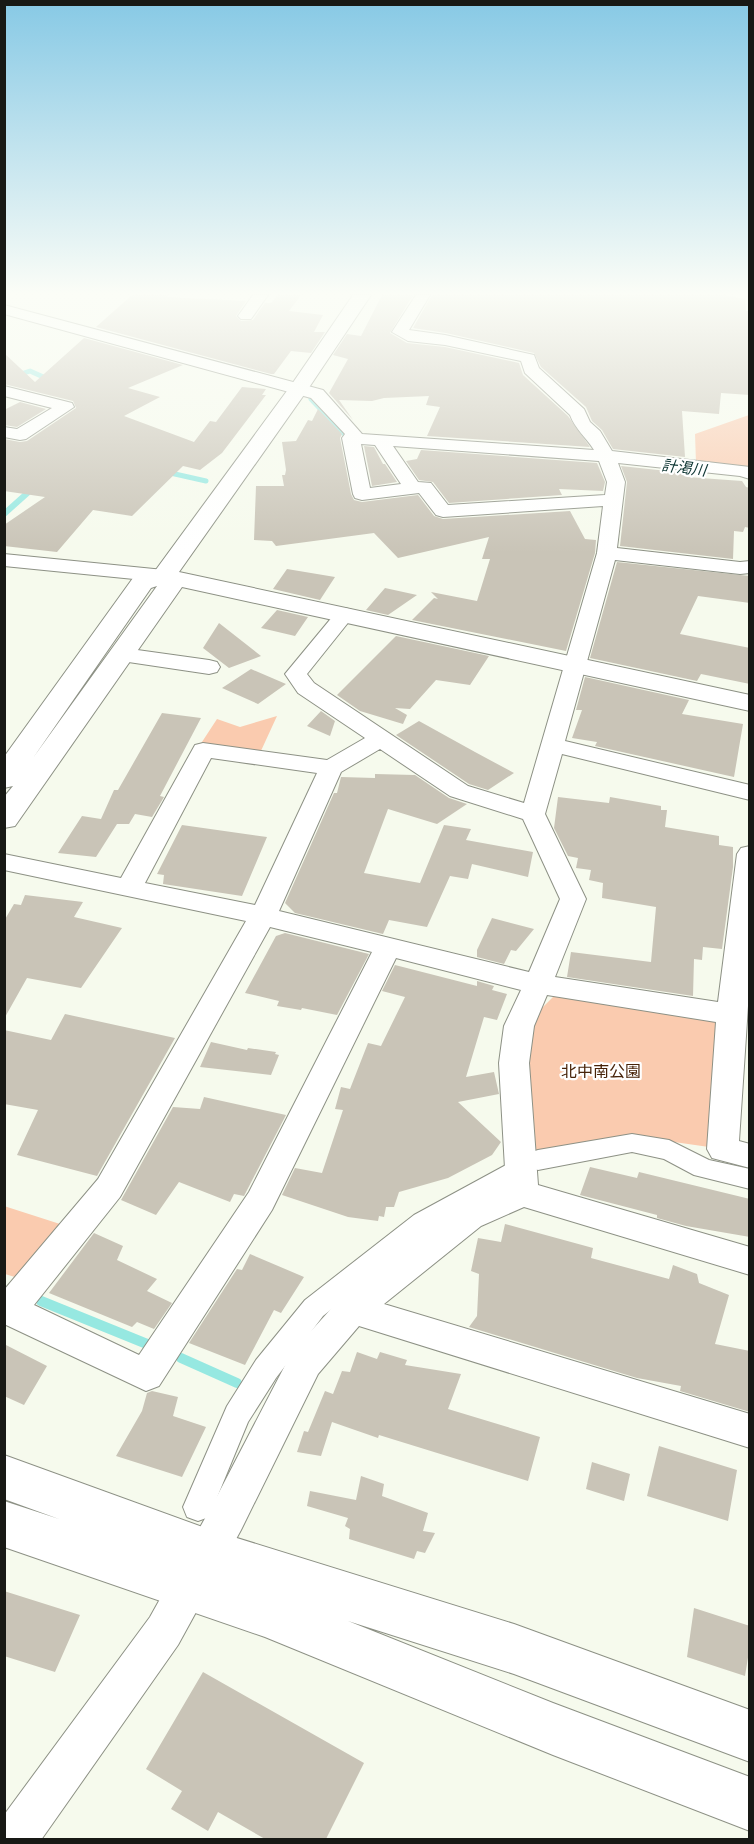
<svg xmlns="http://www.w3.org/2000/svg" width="754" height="1844" font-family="Lato,'Noto Sans JP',sans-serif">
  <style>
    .green { fill: #facbaf }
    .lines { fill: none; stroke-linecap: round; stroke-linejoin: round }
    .stream-far2 { stroke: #96e8e1; stroke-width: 5 }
    .stream-far1 { stroke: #96e8e1; stroke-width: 6 }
    .stream { stroke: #96e8e1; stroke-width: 10 }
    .building { fill: #c9c4b7 }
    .pedestrian-casing { stroke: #8d9185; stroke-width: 2 }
    .minor-casing { stroke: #8d9185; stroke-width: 2 }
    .tertiary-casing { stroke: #8d9185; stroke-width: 2 }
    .pedestrian { fill: #fff; fill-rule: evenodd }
    .minor { fill: #fff; fill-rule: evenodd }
    .tertiary { fill: #fff; fill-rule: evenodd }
    .labels { text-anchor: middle; stroke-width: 4.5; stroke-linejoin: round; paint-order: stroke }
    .far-water-label { font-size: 15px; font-style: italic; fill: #0e3633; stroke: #fff }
    .park-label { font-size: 16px; fill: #48240a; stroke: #fff }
  </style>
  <rect width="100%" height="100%" fill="#f6faed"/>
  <path class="green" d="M749,415V468L696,463L695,434Z
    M277,716L260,753L200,745L217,719L240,727Z
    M558,992L711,1019L720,1025L709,1147L632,1136L545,1154L535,1151L528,1044L535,1015Z
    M4,1206L60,1224L18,1278L5,1274Z"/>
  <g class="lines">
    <path class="stream-far2" d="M15,376L30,371L50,380
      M311,399L343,433
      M166,472L206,481"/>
    <path class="stream-far1" d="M4,514L33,488"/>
    <path class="stream" d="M41,1301L147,1344
      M181,1358L237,1383"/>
  </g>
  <path class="building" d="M132,295H169L167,297L246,301L236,316L241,321L253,320L265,303H271L278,295H301L289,311L323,315L314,332H325L311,353L291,351L274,374H271L96,327Z
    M382,295H413L390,333L407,343L445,347L519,363L523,375L568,416L590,447L427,436L440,407L426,405L429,396L384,398L372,401L339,400L353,420L329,393L348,359L333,355L347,334L361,336Z
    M432,295H724L745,299L746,311H750V395L721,393L719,414L682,411L685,457L613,449L602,430L592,421L586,407L541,367L534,353L446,333L413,328Z
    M84,338L183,365L128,388L160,397L124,416L194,442L210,421L216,422L242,387L266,389L262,395H266L222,453L200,470L183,466L132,516L93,510L57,552L4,546V525L45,497L4,491V439L20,442L27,441L76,408L73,401L4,384V353L35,382Z
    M20,402L46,409L17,427L4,425V410Z
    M318,409L342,434L340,438L351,494L354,500L362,502L418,495L434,516L443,519L570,511L585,539L596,540L595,553L566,651L412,620L434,598L438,599L431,592L477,601L490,559H482L489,537L398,558L374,533L276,546L272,541L254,540L256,486H284L282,475H285L286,470L282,442L296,441L308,420L312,421Z
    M364,446L374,447L383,464H385L397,482L372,486Z
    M421,450L597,463L605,482L603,491L559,489L562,495L449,503L433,482L419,480L406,461L417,459Z
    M621,466L686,473L687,477L742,481L746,487L750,488V528L745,527L743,532L734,531L733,559L620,546L627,482Z
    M617,562L750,576V603L698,596L680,634L750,648V684L701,674L697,681L590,658Z
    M287,569L335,577L320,600L273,589Z
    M385,588L417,595L388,615L366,610Z
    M277,610L308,617L295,636L261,628Z
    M219,623L261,656L229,668L203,648Z
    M396,636L489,656L470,685L436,680L410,709L395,708L407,715L403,724L360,711L337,695Z
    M251,669L286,684L258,704L222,688Z
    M585,677L689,700L682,714L743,724L734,777L595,746L597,742L572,738L582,710H576Z
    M321,711L335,721L330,736L307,726Z
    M162,713L201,718L160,796L164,797L152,817L135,814L129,824H117L96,857L58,853L82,816L101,819L114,790H118Z
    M419,721L475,752L514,773L488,790L469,784L396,735Z
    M375,774L415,775L449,798L467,804L437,824L388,809L364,873L420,883L444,825L471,829L466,840L533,852L528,877L472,864L468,879L450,876L427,927L389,920L383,934L295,913L285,903L334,793H337L341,777L375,778Z
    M558,797L609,803L610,797L661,806V810H667L665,827L719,836V845L733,847V867L722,949L703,947L702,960L694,959L693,996L567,977L571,952L651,962L656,907L602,898L603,883L589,880L591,870L576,868L578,858L568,856L554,828Z
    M182,825L267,837L242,896L163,884L164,875L157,874Z
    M25,895L83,902L74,917L122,928L81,988L27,978L4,1019V921L14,904L21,905Z
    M492,918L534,929L516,951L511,950L504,964L477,957V950Z
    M285,933L369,954L337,1015L302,1008L301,1010L277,1006L279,1001L245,993L276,936Z
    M395,965L477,986V981L494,986L492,990L507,994L497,1020L484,1017L466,1077L494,1072L499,1094L458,1102L501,1142L492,1155L448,1178L399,1192L394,1207H386L384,1217L379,1216L378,1221L348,1217L282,1195L295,1168L322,1173L343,1110L335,1109L341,1087L350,1089L368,1043L381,1046L405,997L382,991Z
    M65,1014L175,1038L97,1176L17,1155L38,1110L4,1104V1030L51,1040Z
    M211,1042L247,1050L248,1048L276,1052L275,1054L279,1055L271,1075L200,1067Z
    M204,1097L286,1115L244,1196L234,1194L230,1202L179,1182L156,1215L121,1200L173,1107L200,1109Z
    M590,1167L637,1178L639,1172L750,1199V1237L686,1226L657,1218V1215L580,1195Z
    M505,1224L593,1248L591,1258L669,1279L673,1265L697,1274L699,1283L729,1295L715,1344L750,1351V1412L680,1391L681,1386L637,1378L469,1327L477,1316L479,1274L471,1271L478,1238L501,1242Z
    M94,1233L123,1246L117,1260L157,1279L147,1291L172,1303L154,1329L137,1322L132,1327L49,1293Z
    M250,1254L304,1277L281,1313L274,1310L245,1365L189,1343L237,1269L242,1270Z
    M4,1344L47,1366L24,1405L4,1396Z
    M357,1352L377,1359L380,1352L407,1360L405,1365L461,1374L448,1409L540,1437L528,1481L379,1435L378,1438L332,1422L321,1456L297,1452L304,1431L308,1432L325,1391L333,1394L342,1371L350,1372Z
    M152,1391L178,1397L173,1416L206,1427L182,1477L116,1456L142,1411L147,1393Z
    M659,1446L737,1470L728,1521L647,1496Z
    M592,1462L630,1474L624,1501L586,1489Z
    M361,1476L384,1484L382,1496L428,1513L423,1531L435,1533L425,1553L417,1551L414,1559L349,1539L350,1529L345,1526L348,1518L307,1506L310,1491L356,1500Z
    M4,1591L80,1615L55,1672L4,1656Z
    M694,1608L750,1626V1645L745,1676L687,1657Z
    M203,1672L364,1763L326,1839H265L218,1812L208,1831L171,1809L182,1791L146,1769Z"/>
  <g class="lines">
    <g class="pedestrian-casing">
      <path id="pedestrian" d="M632,1134L669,1140L709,1160L750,1169V1189L694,1175L664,1159L632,1152L538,1170L529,1167L526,1160L529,1153L538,1150Z
        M506,1165L515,1168L518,1175L515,1182L432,1229L323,1316L276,1378L248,1422L209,1517L198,1521L187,1517L183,1507L227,1406L256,1360L305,1300L414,1215Z"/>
    </g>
    <g class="minor-casing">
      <path id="minor" d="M253,295H268L251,319H241L238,316Z
        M416,295H430L409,330L445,335L534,355L539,368L584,409L590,422L600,431L612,451L750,467V479L740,476L618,463L625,482L617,548L740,562L750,561V573L740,574L615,560L565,741L750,785V800L562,754L545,814L586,899L555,977L718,1002L737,854L741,848L750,846V976L739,1141L750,1144V1168L712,1158L707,1149L716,1022L547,995L534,1026L529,1063L538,1185L750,1247V1275L524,1207L481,1226L384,1304L750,1414V1448L359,1326L318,1374L241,1530L178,1645L41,1840H4V1815L150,1617L213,1504L292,1352L340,1299L457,1208L506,1186L499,1063L504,1026L521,990L396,958L272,1210L159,1386L146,1391L4,1324V1290L98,1179L246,921L4,870V854L121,878L195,745L203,743L327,760L365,738L298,693L285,674L338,610L345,608L352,610L355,614L307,674L314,683L468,786L524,803L597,553L603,506L443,517L436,515L419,493L362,500L355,498L353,494L342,438L345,434L311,398L4,314V305L323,390L362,434L594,450C586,437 575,429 570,415L525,373L521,361L445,345L408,341L392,332ZM361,444L375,445L401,484L370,488ZM393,446L599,461L607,482L605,495L448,505L431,483L418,482ZM380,749L450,796L523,819L560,899L529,972L279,911L341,772ZM211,758L317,773L255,905L145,883ZM270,927L372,952L249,1192L139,1355L34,1305L120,1197Z
        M4,386L72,403L74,407L26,439L20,440L4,437V427L17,429L52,408L4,396Z
        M4,554L164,570L171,572L174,576L171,580L164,582L4,566Z
        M123,648L209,660L217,662L220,667L217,672L209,674L115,660L112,655L115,650Z"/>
    </g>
    <g class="tertiary-casing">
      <path id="tertiary" d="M353,295H371L306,392L179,572L750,695V711L182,587L15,826L4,828V797L13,786L4,788V757L133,578L155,571L292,384ZM157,586L33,758L151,588Z
        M4,1455L208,1529L514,1624L750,1710V1762L514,1674L348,1621L553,1703L750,1777V1831L553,1755L265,1637L4,1547V1501L59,1519L4,1499Z"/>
    </g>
    <use href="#pedestrian" class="pedestrian"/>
    <use href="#minor" class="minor"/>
    <use href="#tertiary" class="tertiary"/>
  </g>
  <linearGradient id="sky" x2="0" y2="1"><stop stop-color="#87c9e5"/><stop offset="0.53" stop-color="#fbfdf7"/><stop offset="1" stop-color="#fbfdf7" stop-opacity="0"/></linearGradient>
  <rect width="754" height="553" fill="url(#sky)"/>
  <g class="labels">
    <g class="far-water-label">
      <text transform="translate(684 468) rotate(7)" y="5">計渇川</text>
    </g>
    <g class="park-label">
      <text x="601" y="1077">北中南公園</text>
    </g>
  </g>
  <rect width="754" height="1844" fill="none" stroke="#181915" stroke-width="12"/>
</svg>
